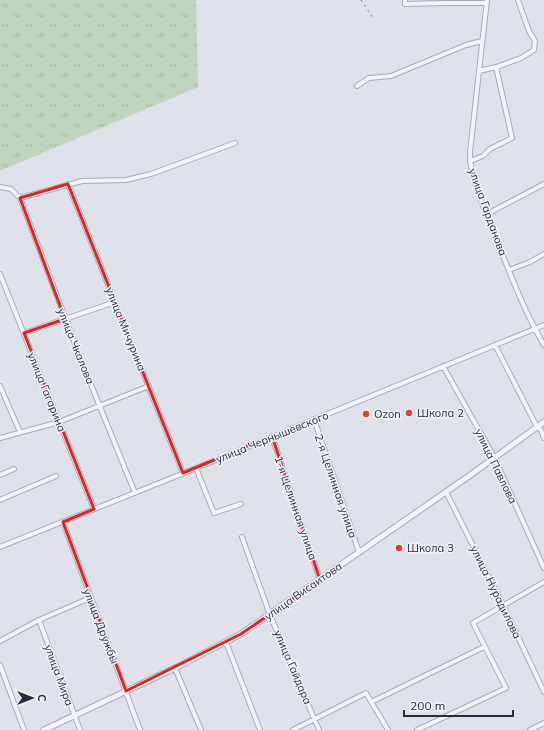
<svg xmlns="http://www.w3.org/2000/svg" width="544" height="730" font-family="Mulish,sans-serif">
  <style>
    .grass { fill: url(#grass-tufts) }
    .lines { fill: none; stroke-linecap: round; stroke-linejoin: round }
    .minor-casing { stroke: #a8aab8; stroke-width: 6 }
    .tertiary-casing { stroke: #a8aab8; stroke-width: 7 }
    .minor { stroke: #f2f3f8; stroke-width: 4 }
    .tertiary { stroke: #f2f3f8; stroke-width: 5 }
    .rail { stroke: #777c96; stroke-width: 1; stroke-dasharray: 2 4; stroke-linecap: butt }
    .marked { fill: none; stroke: #d62828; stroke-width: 3; stroke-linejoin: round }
    .poi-dot { fill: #dd4036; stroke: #eff1f7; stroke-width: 1.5 }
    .labels { text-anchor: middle; stroke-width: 3; stroke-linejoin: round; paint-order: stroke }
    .street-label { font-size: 11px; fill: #262b43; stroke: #eff1f7 }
    .poi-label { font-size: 11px; fill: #262b43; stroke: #eff1f7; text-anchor: start }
  </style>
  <defs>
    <pattern id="grass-tufts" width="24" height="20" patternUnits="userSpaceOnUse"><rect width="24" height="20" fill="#c0d5bf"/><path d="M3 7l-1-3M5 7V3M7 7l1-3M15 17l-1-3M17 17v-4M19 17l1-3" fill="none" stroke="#a5b7a5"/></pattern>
  </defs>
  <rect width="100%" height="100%" fill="#dfe1ea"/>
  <path class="grass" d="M0,0H196L198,87L0,171Z"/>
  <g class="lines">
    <g class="minor-casing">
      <path id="minor" d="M405,0V4L444,3H487
        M487,0L470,152C469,177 486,212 495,236C510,273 524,311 544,345
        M494,68L521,58L534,50L535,41L529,31L518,0
        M357,86L369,78L391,76L466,45L482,41
        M470,161L483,156L490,149L512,138L496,67L479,71
        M68,184L183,473
        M0,187L11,189L20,198L82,181L126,180L151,174L235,143
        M20,198L83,365L135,493
        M487,214L544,184
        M509,270L530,262L544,254
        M0,274L94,509
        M24,333L115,302
        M495,345L537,427L541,430L544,438
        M443,366L494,457L544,568
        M0,386L20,432
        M314,419L359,552
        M272,436L320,580
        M0,438L59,422L149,386
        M196,468L214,513L241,504
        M0,475L14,469
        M446,492L503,605L544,692
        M0,500L56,476
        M63,522L140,730
        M242,537L270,615L319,730
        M0,547L189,471L544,325
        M39,620L80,730
        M0,641L39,620L90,598
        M226,642L260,730
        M0,665L24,730
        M175,668L201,730
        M371,702L484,647
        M293,730L366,693L388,730
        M417,730L506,688L473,623L544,582
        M530,730L544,723"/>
    </g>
    <g class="tertiary-casing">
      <path id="tertiary" d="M44,730L175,668L241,634L469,476L544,422"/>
    </g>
    <use href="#minor" class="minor"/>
    <use href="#tertiary" class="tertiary"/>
    <path class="rail" d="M361,0L373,18"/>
  </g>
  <path class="marked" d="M68,184L183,473L272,436L320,580L241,634L126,691L63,522L94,509L24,333L65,319L20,198Z"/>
  <g class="poi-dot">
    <circle cx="409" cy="413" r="4"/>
    <circle cx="366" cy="414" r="4"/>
    <circle cx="399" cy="548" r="4"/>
  </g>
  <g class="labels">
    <g class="street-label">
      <text transform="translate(488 212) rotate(70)" y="4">улица Гарданова</text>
      <text transform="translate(126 329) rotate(68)" y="4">улица Мичурина</text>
      <text transform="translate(76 346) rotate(68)" y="4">улица Чкалова</text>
      <text transform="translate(47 392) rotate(68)" y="4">улица Гагарина</text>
      <text transform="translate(272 437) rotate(-22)" y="4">улица Чернышевского</text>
      <text transform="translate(496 466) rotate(64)" y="4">улица Павлова</text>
      <text transform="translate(336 486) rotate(71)" y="4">2-я Целинная улица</text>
      <text transform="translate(296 508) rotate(71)" y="4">1-я Целинная улица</text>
      <text transform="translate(303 591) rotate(-35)" y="4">улица Висаитова</text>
      <text transform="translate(496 592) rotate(64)" y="4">улица Нурадилова</text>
      <text transform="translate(101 626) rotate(69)" y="4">улица Дружбы</text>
      <text transform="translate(293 667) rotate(67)" y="4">улица Гайдара</text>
      <text transform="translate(59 675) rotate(70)" y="4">улица Мира</text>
    </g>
    <g class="poi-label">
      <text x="417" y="417">Школа 2</text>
      <text x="374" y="418">Ozon</text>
      <text x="407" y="552">Школа 3</text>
    </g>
  </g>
  <g transform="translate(32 698) rotate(90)" stroke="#eff1f7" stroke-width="3" paint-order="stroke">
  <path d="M0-3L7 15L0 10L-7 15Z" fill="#262b43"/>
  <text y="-6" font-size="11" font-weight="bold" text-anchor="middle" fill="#262b43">С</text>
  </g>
  <path d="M404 710v6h109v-6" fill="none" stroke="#262b43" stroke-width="2"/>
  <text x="410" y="710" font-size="12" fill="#262b43" stroke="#eff1f7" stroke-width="3" paint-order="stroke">200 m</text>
</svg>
